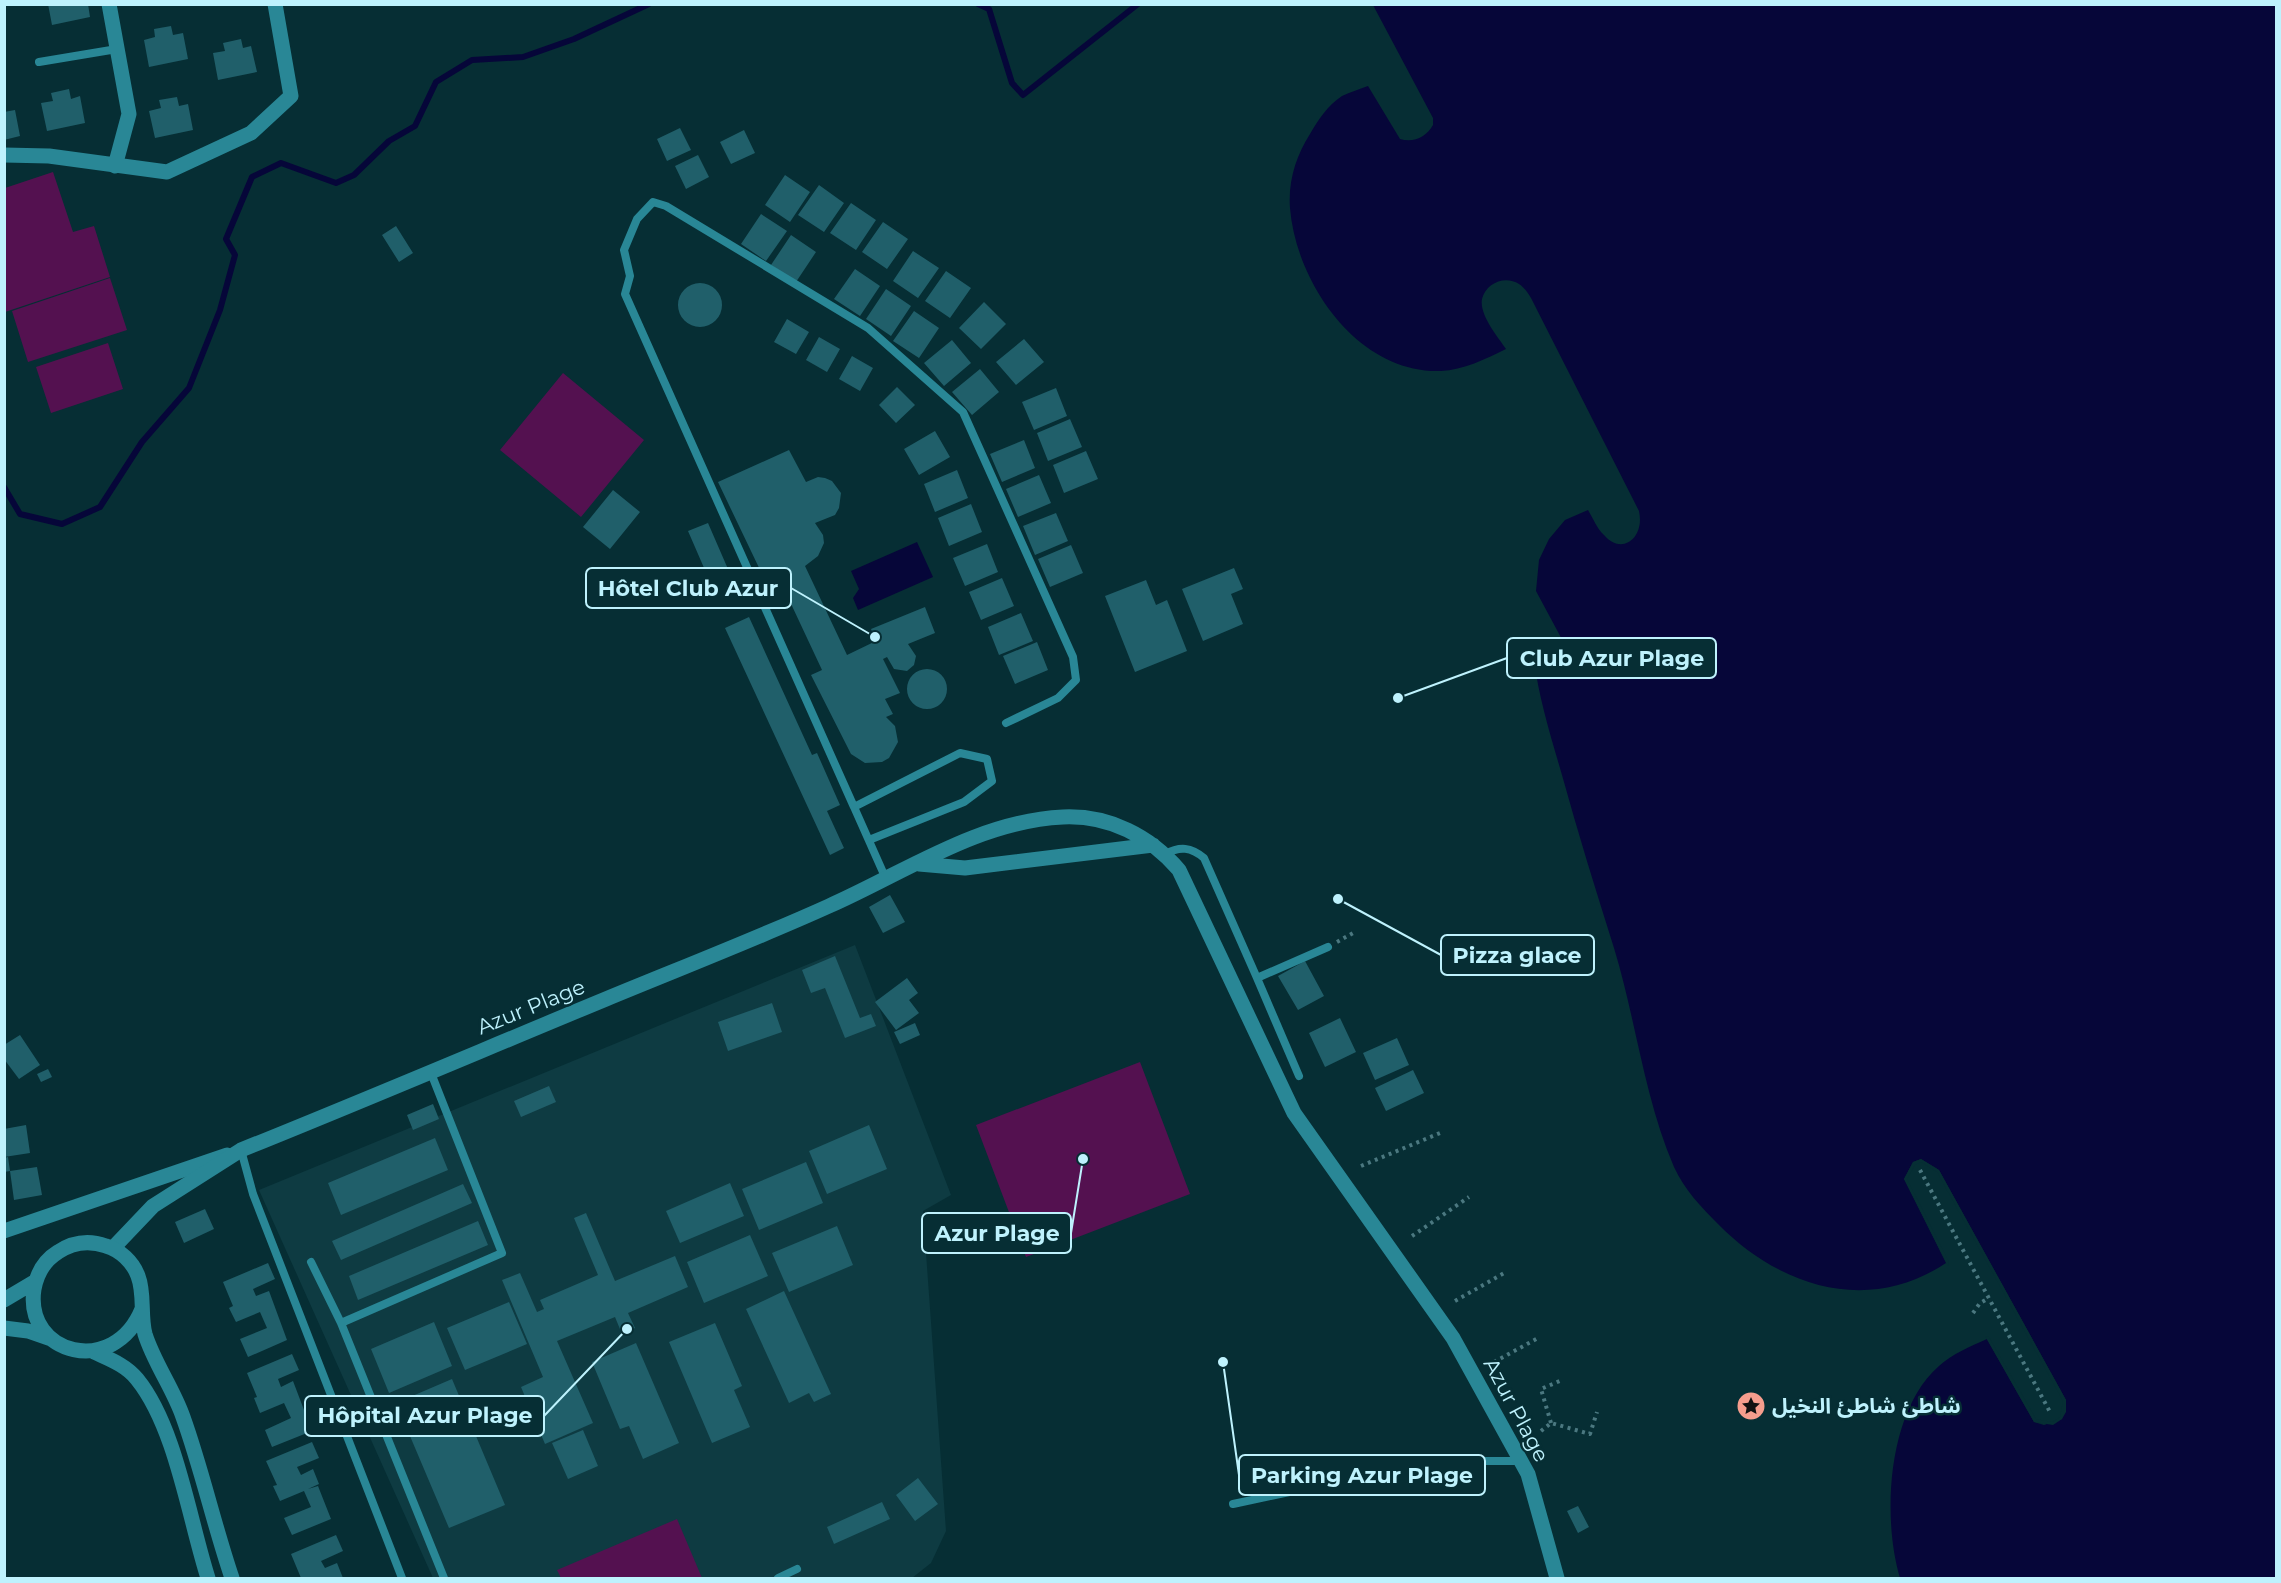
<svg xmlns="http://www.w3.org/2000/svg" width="2281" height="1583" font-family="Montserrat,'Noto Sans Arabic',sans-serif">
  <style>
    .built { fill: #0e3b42 }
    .grass { fill: #541150 }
    .water { fill: #060639 }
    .pier { fill: #062e34 }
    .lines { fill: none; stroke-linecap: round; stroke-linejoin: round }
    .stream { stroke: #060639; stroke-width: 6 }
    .building { fill: #205f6a }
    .path { stroke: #4b7880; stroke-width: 4; stroke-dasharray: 3 4.5; stroke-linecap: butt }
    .service { stroke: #298796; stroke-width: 8 }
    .minor { stroke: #298796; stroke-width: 15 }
    .tertiary { stroke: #298796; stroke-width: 15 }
    .secondary { stroke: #298796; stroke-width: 15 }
    .labels { text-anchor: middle; stroke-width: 5; stroke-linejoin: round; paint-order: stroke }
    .street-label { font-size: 21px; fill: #bef2fd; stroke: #062e34 }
    .poi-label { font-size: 21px; font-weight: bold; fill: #bef2fd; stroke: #062e34; text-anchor: start }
    .leader { fill: none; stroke: #bef2fd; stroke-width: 2 }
    .callout-dot { fill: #bef2fd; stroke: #062e34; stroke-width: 2 }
    .callout { fill: #062e34; stroke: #bef2fd; stroke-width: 2 }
    .callout-label { font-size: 22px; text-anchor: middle; font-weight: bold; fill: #bef2fd }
  </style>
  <rect width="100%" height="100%" fill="#062e34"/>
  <path class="built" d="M855,945L951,1195L923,1211L946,1531L931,1563L912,1578H433L259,1190Z"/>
  <path class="grass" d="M53,172L73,232L94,226L110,277L5,312V188Z
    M110,278L127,330L28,362L12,311Z
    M108,343L123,389L51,413L36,367Z
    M563,373L644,440L581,517L500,450Z
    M1140,1062L1190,1194L1026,1257L976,1125Z
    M677,1519L702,1578H561L557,1570Z"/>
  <path class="water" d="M1373,5H2276V1578H1900C1882,1518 1887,1411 1939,1366C1952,1354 1971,1346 1987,1339L2034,1422L2044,1425L2062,1419L2066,1400L1939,1170L1921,1159L1913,1162L1904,1179L1946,1263C1868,1315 1780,1287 1718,1224C1701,1207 1684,1189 1674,1167C1644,1097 1636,1020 1614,948C1596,891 1578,833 1562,775C1551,737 1539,699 1534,660L1565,645L1536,591L1539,560L1549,539L1565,520L1588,510C1593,518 1597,529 1604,535C1622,556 1645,538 1639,511L1531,298C1528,293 1524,287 1519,284C1505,275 1486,283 1482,299C1479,315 1498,337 1506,349C1486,359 1463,370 1441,371C1358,374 1296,283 1290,208C1288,181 1296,156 1310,134C1318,120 1328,105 1342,96C1350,92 1360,89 1368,86L1400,139C1414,143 1426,137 1433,125V118Z
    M917,542L933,577L858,610L853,598L859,589L851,571Z"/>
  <path class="pier" d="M1921,1159L1939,1170L2066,1400V1412L2062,1419L2053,1425L2034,1422L1985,1336L1989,1337L2036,1419L2052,1422L2060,1417L2063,1401L1937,1172L1921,1162L1915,1165L1907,1179L1949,1262L1948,1266L1904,1179L1913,1162Z"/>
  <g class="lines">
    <path class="stream" d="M978,4L989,9L1012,83L1023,95L1138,4
      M4,487L20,514L62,524L100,507L142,442L189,388L220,310L235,255L226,239L252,177L281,163L336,183L354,175L389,141L415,126L436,82L472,60L523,57L574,39L649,4"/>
  </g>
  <path class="building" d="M48,4H88L90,17L52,25Z
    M171,26L173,35L183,33L188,59L149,67L144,40L155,37L154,29Z
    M241,39L243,48L251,46L257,72L218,80L213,53L225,51L223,43Z
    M69,89L71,99L80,96L85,123L47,131L41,103L53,101L51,93Z
    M177,97L179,106L188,104L193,130L155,138L149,111L161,108L159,100Z
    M15,110L20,136L4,140V112Z
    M680,128L691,150L667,161L657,139Z
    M744,130L755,153L731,164L720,142Z
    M698,155L709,177L686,189L675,166Z
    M785,175L810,192L790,222L765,205Z
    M819,185L844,203L824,232L798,215Z
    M851,203L876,220L856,250L830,233Z
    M761,214L787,231L766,261L741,244Z
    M883,222L908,239L887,269L862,252Z
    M396,226L413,253L399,262L382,235Z
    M791,235L816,252L796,282L771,265Z
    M913,251L939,268L918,298L893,281Z
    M855,269L880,286L860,316L834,299Z
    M946,271L971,288L950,318L925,301Z
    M678 305a22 22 0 1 1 44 0a22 22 0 1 1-44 0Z
    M886,289L911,306L891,336L866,319Z
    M984,302L1006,324L981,349L959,328Z
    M914,311L939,328L919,358L893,341Z
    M787,319L809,332L796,354L774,342Z
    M819,337L840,349L827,372L806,360Z
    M1024,339L1044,362L1016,385L996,362Z
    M952,340L971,363L944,386L924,363Z
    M852,356L873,368L860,391L839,379Z
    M980,369L999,392L972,415L952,392Z
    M897,387L915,405L896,423L879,405Z
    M1056,388L1067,416L1034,430L1022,402Z
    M1070,419L1082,447L1048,461L1037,433Z
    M935,431L950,457L919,475L904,449Z
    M1024,440L1035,468L1002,482L990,454Z
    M789,450L806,482L818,477L825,478L832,481L841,493L839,508L835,515L815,523L823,535L824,543L818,556L805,566L847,655L876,641L871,629L925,607L935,633L908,644L916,656L914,665L907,671L894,669L887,657L883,659L900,693L885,699L893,714L886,717L895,726L898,742L889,758L882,762L865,763L851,754L811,675L822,670L785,591L772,595L718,482Z
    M1086,451L1098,479L1064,493L1053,465Z
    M957,470L968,498L935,512L924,484Z
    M1039,475L1051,503L1018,517L1006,489Z
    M613,490L640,512L610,549L583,527Z
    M971,504L982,532L949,546L938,518Z
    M1056,513L1068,541L1035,555L1023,526Z
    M708,523L741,599L721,607L688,531Z
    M987,544L998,572L965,586L953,558Z
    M1071,545L1083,573L1050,587L1038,559Z
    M1234,568L1243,589L1231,594L1243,624L1203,641L1182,589Z
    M1002,578L1014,606L981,620L969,592Z
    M1146,580L1156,605L1167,600L1187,651L1135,672L1105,596Z
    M1021,613L1033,641L999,655L988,627Z
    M749,617L812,755L817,753L840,805L827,811L844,848L830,855L725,628Z
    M1037,642L1048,670L1015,684L1003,656Z
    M907 689a20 20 0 1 1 40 0a20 20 0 1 1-40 0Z
    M890,895L905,922L883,933L869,907Z
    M835,956L860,1018L871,1014L876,1026L845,1038L825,988L811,993L802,970Z
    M1305,961L1324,996L1298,1010L1278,976Z
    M907,978L918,993L909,1000L919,1013L896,1030L875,1002Z
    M772,1003L782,1032L728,1051L718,1022Z
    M1340,1018L1356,1052L1325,1067L1309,1033Z
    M915,1023L920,1035L900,1044L894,1032Z
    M20,1035L40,1065L19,1079L4,1059V1045Z
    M1397,1038L1409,1065L1375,1080L1363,1053Z
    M48,1069L52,1077L41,1082L37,1074Z
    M1413,1070L1424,1093L1386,1111L1375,1088Z
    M549,1086L556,1102L521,1117L514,1101Z
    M433,1104L439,1119L413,1130L407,1115Z
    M26,1125L30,1153L4,1157V1129Z
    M869,1125L887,1169L827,1194L809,1151Z
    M435,1138L448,1170L341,1215L328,1183Z
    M8,1157L10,1171L4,1172V1158Z
    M806,1162L823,1203L759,1230L742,1189Z
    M37,1167L42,1195L14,1200L10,1171Z
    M730,1183L744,1216L680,1243L666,1211Z
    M463,1184L472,1203L341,1260L332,1241Z
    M205,1209L214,1229L184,1243L175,1222Z
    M586,1213L615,1281L675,1256L688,1287L628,1313L635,1328L622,1334L615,1317L557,1341L593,1423L545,1444L521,1387L543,1377L502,1280L520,1273L537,1312L544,1309L540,1300L598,1275L574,1218Z
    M478,1221L488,1245L358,1300L349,1276Z
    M837,1226L853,1265L789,1292L772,1253Z
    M750,1235L768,1276L704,1303L687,1262Z
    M268,1263L275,1279L253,1289L256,1296L269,1291L287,1340L248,1357L240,1339L267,1328L260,1312L236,1322L229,1308L233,1306L223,1282Z
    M784,1291L831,1394L814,1402L809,1393L789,1403L746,1309Z
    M509,1302L527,1344L465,1370L447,1328Z
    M434,1322L452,1366L389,1393L371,1349Z
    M715,1323L742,1386L734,1390L750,1427L712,1443L669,1342Z
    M636,1343L679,1443L643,1459L629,1426L620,1429L592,1362Z
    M292,1354L299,1370L278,1379L281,1387L293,1381L312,1431L272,1447L265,1430L291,1418L284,1403L260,1413L254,1398L257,1397L247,1373Z
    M452,1379L505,1505L449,1528L396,1403Z
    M583,1430L598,1466L568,1479L552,1443Z
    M312,1442L319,1458L297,1467L301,1475L313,1469L319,1484L308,1489L318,1486L331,1519L292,1535L284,1518L311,1507L304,1491L280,1501L273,1486L277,1485L266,1461Z
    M918,1478L938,1504L915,1521L896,1495Z
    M882,1502L890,1519L834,1544L827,1527Z
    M1578,1506L1589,1527L1578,1533L1567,1511Z
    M336,1535L343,1551L321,1561L325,1568L337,1563L343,1578H301L291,1554Z"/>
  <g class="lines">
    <path class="path" d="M1337,942L1353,933
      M1361,1166L1440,1133
      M1920,1170L2050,1412
      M1412,1236L1469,1197
      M1455,1301L1506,1272
      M1973,1313L1980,1303L1989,1298
      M1494,1362L1540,1337
      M1551,1423L1541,1389L1562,1380
      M1541,1431L1551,1423L1590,1434L1597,1412"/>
    <path class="service" d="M39,62L117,49
      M854,807L886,879
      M869,840L964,802L992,781L987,759L960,753L854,807L625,294L630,276L624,250L637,219L653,202L666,206L868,328L963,412L1073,657L1076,680L1058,698L1006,723
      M1165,854C1180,846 1191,847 1204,858L1257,978L1328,947
      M1257,978L1299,1076
      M241,1150L253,1194L402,1578
      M311,1262L341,1323L444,1578
      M341,1323L502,1253L431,1073
      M1233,1504L1436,1461H1520
      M778,1578L797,1569"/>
    <path class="minor" d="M109,4L129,114L115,166
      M4,155L49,156L167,172L251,133L291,96L275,4
      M4,1231L227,1155"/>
    <path class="tertiary" d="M919,864L965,868L1153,845
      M113,1248L153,1206L241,1150C363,1101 485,1049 606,999C681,968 756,939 829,906C904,873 978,821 1063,817C1109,815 1150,836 1179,870L1294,1113L1453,1338L1528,1474L1557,1578"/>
    <path class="secondary" d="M4,1300L36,1281
      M142,1309C114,1378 24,1355 34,1289C37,1273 45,1260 58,1252C73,1242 89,1240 106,1246C120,1250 133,1262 138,1276C145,1294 140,1315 145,1334C154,1363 173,1388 183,1417C202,1470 214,1525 232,1578
      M4,1328L28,1331L51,1339
      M94,1352C109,1359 126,1365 137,1379C176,1427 189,1519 208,1578"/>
  </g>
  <defs>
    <g id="sight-disc" transform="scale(1.5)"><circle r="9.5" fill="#f59d8d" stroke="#062e34"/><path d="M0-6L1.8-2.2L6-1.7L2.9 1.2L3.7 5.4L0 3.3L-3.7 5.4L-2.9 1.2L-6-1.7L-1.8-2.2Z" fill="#111"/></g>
  </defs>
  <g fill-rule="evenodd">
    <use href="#sight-disc" x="1751" y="1406"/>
  </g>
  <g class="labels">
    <g class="street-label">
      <text transform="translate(531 1007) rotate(-22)" y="7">Azur Plage</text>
      <text transform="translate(1516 1410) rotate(62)" y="7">Azur Plage</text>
    </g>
    <g class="poi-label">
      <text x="1772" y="1413">شاطئ شاطئ النخيل</text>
    </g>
  </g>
  <path class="leader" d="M875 637L791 588M1398 698L1507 658M1338 899L1441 955M1083 1159L1071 1233M627 1329L544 1416M1223 1362L1239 1475"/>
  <g class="callout-dot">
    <circle cx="875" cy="637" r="6"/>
    <circle cx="1398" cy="698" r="6"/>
    <circle cx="1338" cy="899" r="6"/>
    <circle cx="1083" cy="1159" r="6"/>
    <circle cx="627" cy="1329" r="6"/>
    <circle cx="1223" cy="1362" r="6"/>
  </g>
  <g class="callout">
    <rect x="586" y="568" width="205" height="40" rx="6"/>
    <rect x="1507" y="638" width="209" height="40" rx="6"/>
    <rect x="1441" y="935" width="153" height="40" rx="6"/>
    <rect x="922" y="1213" width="149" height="40" rx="6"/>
    <rect x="305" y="1396" width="239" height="40" rx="6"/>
    <rect x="1239" y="1455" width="246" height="40" rx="6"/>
  </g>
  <g class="callout-label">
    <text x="688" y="596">Hôtel Club Azur</text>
    <text x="1612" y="666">Club Azur Plage</text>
    <text x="1517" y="963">Pizza glace</text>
    <text x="997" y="1241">Azur Plage</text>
    <text x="425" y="1423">Hôpital Azur Plage</text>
    <text x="1362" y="1483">Parking Azur Plage</text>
  </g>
  <rect width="2281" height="1583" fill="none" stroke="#bef2fd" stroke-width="12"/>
</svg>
